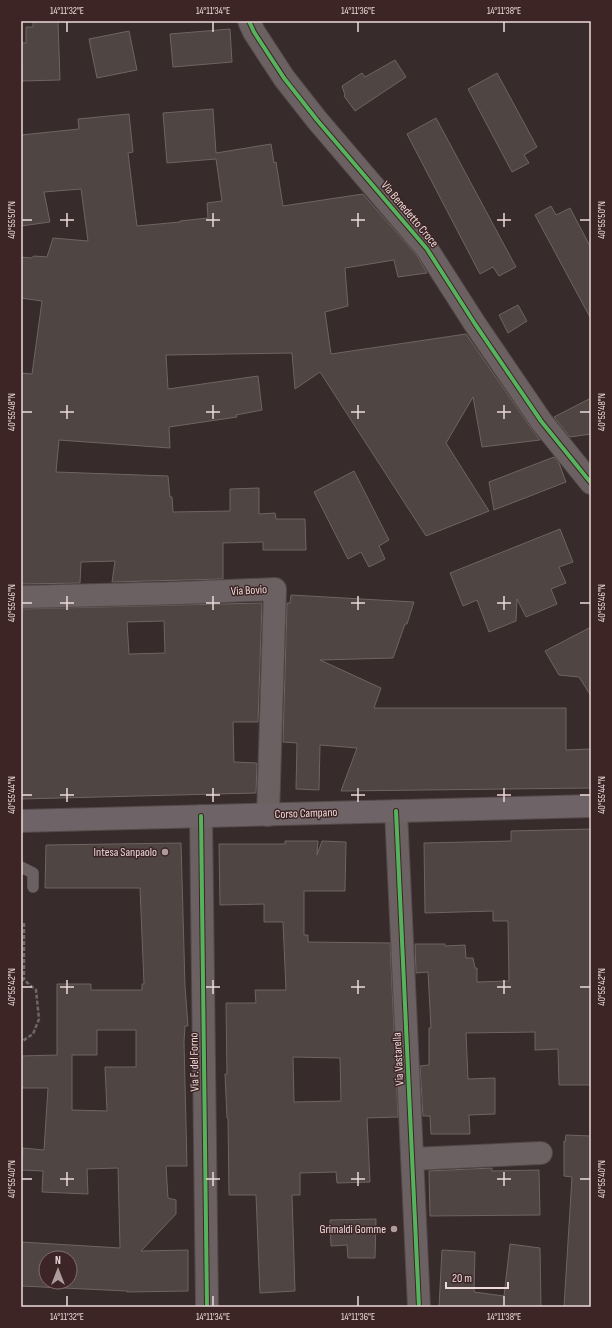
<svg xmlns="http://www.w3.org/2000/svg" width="612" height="1328" font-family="'Sofia Sans Condensed',sans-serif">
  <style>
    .building { fill: #4f4542; stroke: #6f6462; fill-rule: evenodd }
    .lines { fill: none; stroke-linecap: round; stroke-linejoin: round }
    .service-casing { stroke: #544848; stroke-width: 12 }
    .minor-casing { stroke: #544848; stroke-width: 24 }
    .secondary-casing { stroke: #544848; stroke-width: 24 }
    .path { stroke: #706768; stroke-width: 2.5; stroke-dasharray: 4 2; stroke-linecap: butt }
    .service { stroke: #6b6163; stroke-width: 11 }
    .minor { stroke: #6b6163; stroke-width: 22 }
    .secondary { stroke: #6e6366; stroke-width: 22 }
    .cycleway-casing { stroke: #3e2525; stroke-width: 6 }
    .cycleway { stroke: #56b35d; stroke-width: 4 }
    .ticks { fill: none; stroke: #ebdad9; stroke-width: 1.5 }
    .poi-dot { fill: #ac9d9c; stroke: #3e2525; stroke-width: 1.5 }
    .labels { text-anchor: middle; stroke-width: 3; stroke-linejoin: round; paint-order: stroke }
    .street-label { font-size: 12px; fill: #ebdad9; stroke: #3e2525 }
    .poi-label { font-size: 12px; fill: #ebdad9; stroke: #3e2525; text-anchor: end }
    .neatline { fill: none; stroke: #ebdad9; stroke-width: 1.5 }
    .ticks-label { font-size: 10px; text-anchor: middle; fill: #ebdad9 }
  </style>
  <rect width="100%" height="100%" fill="#382b2b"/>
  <path class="building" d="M33,21H58L60,80L22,81L21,43H26V27H33Z
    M230,29L232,62L173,67L170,34Z
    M129,31L137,70L97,78L89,39Z
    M395,60L406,77L355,111L344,96L345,95L342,86L362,73L365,77Z
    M497,73L537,147L524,155L529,163L512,172L468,89Z
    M213,109L216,153L271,144L274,163L276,162L283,206L363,194L417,256L427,273L398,277L394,260L345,268L348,306L325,312L331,354L466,334L531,428L540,440L482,447L473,397L446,443L489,511L426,536L320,372L295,389L292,353L166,355L168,389L258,376L262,410L236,415L237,417L169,427L170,448L59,440L56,472L168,476L170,497H172L173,512L230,511V489L259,488V514L275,513L276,519H305L306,550H263V542L223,543V579L112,582L115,561L81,562L80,583L21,584V373L32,374L42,301L21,298V257L31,258L34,256L47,257L53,238L88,241L81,189L44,192L50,222L21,226V135L79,129L78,119L129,114L133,152L128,153L137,226L180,222V221L208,218L207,203L222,201L216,159L167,163L163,113Z
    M436,118L516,267L499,276L493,267L480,274L407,134Z
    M551,206L556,215L570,208L591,248V319L535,215Z
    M518,305L527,321L508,333L499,315Z
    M591,398V434L570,437L554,417Z
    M554,457L559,463L566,482L494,510L489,482Z
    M354,471L389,540L379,546L385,559L369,567L361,552L348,559L314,492Z
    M560,529L573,562L559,567L566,583L551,589L557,604L526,617L517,599L516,621L489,632L477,600L463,606L450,573Z
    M291,595L414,602L407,624H405L393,658L320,660L381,688L374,708H566V750L591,749V788L341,791L357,748L320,745L319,790L296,789L297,743L283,742L287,603H290Z
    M262,603L258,722H233L234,762L257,763L256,793L21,799V609ZM164,621L165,653L129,654L127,622Z
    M591,627V696L579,677L559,675L545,651Z
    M591,829V1085H559L558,1049L535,1050V1032L466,1033L468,1079L495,1078V1114L469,1115L470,1134H431L430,1116H423L420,1066L429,1065V1028H431L428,972L416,973L415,944H445V946L465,945L466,958H473L475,968H477V982L509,981L508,921H493V911L425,913L424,843L511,841V831Z
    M285,841H318L317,855L322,841L346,842L345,891H304V935H308V942L390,943L398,1117L367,1118L370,1182L337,1183L336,1172L300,1173V1195H292L295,1291L260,1293L256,1195H229L228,1118H227L225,1074H227L226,1003H256L255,990H286L283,922H264V904L220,905L219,844H285ZM293,1057L340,1058L341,1101L294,1102Z
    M181,843L185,986L188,1026H185L184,1042L187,1166H166L168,1198L176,1200V1214L141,1251L188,1250V1291L127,1292V1291L21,1286V1242L120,1248L118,1168L87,1169L88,1194L42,1192L43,1171L22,1170L23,1148L44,1150L48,1088H21V1056L57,1055V984H91V990H142V984H144L140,888H45L46,845ZM97,1030H136V1067H105L107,1111L72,1110V1055H97ZM46,1258H70V1282H46Z
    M566,1135L591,1136V1307H564L572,1177L564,1176V1141L565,1142Z
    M492,1168V1171L539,1170L540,1215L430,1216L429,1171Z
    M376,1219L375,1258H348L347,1245L331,1246L330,1220Z
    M510,1244L540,1248L541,1307H439L442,1250L475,1252L474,1292L504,1296Z"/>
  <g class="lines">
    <g class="service-casing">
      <path id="service" d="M21,867L33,873V887"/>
    </g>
    <g class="minor-casing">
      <path id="minor" d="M249,21L254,32L284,78L317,120L427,249L475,324L541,421L591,483
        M21,597L181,593L275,589L268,815
        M396,811L419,1307
        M201,816L207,1307
        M412,1159L541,1153"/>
    </g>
    <g class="secondary-casing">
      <path id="secondary" d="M21,821L591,806"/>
    </g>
    <path class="path" d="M24,923V980
      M21,978L24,980L36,990L39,1019L33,1034L21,1042"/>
    <use href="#service" class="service"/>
    <use href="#minor" class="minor"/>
    <use href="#secondary" class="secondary"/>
    <g class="cycleway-casing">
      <path id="cycleway" d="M249,21L254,32L284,78L317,120L427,249L475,324L541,421L591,483
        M396,811L419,1307
        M201,816L207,1307"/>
    </g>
    <use href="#cycleway" class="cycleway"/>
  </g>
  <path class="ticks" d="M67,22V32M213,22V32M358,22V32M504,22V32M67,213V227M213,213V227M358,213V227M504,213V227M22,220H32M60,220H74M206,220H220M351,220H365M497,220H511M580,220H590M67,405V419M213,405V419M358,405V419M504,405V419M22,412H32M60,412H74M206,412H220M351,412H365M497,412H511M580,412H590M67,596V610M213,596V610M358,596V610M504,596V610M22,603H32M60,603H74M206,603H220M351,603H365M497,603H511M580,603H590M67,788V802M213,788V802M358,788V802M504,788V802M22,795H32M60,795H74M206,795H220M351,795H365M497,795H511M580,795H590M67,980V994M213,980V994M358,980V994M504,980V994M22,987H32M60,987H74M206,987H220M351,987H365M497,987H511M580,987H590M67,1172V1186M213,1172V1186M358,1172V1186M504,1172V1186M22,1179H32M60,1179H74M206,1179H220M351,1179H365M497,1179H511M580,1179H590M67,1296V1306M213,1296V1306M358,1296V1306M504,1296V1306"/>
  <g class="poi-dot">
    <circle cx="165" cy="852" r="4"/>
    <circle cx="394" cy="1229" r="4"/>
  </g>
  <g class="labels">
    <g class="street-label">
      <text transform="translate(410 214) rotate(50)" y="4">Via Benedetto Croce</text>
      <text transform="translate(249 590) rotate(-3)" y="4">Via Bovio</text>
      <text transform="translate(306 813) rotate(-2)" y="4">Corso Campano</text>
      <text transform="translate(398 1059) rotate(-93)" y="4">Via Vastarella</text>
      <text transform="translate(194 1062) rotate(-91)" y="4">Via F. del Forno</text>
    </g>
    <g class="poi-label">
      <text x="157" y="856">Intesa Sanpaolo</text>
      <text x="386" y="1233">Grimaldi Gomme</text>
    </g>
  </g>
  <rect width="612" height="1328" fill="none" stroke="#3e2525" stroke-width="44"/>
  <g transform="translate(58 1270)"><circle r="19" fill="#3e2525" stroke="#836d6d"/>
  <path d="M0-3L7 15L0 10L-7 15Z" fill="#ac9d9c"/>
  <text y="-6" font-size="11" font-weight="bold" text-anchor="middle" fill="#ebdad9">N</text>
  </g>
  <path d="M446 1282v6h62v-6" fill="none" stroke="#ebdad9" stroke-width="2"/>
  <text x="452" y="1282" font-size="12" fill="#ebdad9" stroke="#3e2525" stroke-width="3" paint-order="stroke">20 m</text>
  <rect x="22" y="22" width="568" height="1284" class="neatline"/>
  <g class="ticks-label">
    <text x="67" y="14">14°11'32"E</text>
    <text x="213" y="14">14°11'34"E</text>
    <text x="358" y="14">14°11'36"E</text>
    <text x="504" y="14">14°11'38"E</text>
    <text transform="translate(11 220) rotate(-90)" y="4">40°55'50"N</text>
    <text transform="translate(601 220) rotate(-90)" y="4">40°55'50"N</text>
    <text transform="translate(11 412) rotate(-90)" y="4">40°55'48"N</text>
    <text transform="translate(601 412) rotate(-90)" y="4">40°55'48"N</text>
    <text transform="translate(11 603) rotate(-90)" y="4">40°55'46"N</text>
    <text transform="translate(601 603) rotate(-90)" y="4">40°55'46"N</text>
    <text transform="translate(11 795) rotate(-90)" y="4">40°55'44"N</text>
    <text transform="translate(601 795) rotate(-90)" y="4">40°55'44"N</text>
    <text transform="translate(11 987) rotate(-90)" y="4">40°55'42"N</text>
    <text transform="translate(601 987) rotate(-90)" y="4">40°55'42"N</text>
    <text transform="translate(11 1179) rotate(-90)" y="4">40°55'40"N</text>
    <text transform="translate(601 1179) rotate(-90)" y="4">40°55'40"N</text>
    <text x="67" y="1320">14°11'32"E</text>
    <text x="213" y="1320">14°11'34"E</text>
    <text x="358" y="1320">14°11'36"E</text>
    <text x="504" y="1320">14°11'38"E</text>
  </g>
</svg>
